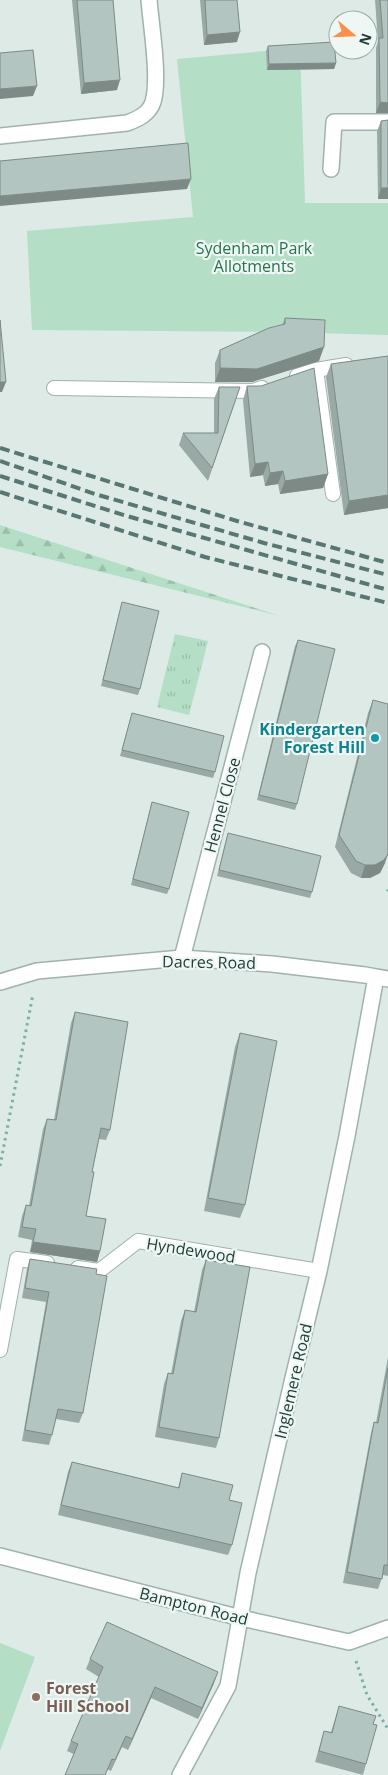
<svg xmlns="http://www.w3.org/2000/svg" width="388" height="1775" font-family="'Open Sans',sans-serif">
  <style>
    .grass { fill: url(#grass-tufts) }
    .forest { fill: url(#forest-firs) }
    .garden { fill: #b4dec5 }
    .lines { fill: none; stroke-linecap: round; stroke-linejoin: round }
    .service-casing { stroke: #a0b2ae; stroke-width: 16 }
    .minor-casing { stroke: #a0b2ae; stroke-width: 18 }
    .path { stroke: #7bb0a7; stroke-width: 3; stroke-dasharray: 2.5 4; stroke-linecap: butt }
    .service { stroke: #fff; stroke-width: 14 }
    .minor { stroke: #fff; stroke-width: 15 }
    .rail { stroke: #587773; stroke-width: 4; stroke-dasharray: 10 5; stroke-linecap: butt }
    .wall { fill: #99a9a5 }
    .shaded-wall { fill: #7d8a86 }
    .building { fill: #b2c5c0; stroke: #7d8a86 }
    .culture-dot { fill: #0f9aa8; stroke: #eef7f4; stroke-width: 2 }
    .education-dot { fill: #8d6e63; stroke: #eef7f4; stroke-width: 2 }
    .labels { text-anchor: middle; stroke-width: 4.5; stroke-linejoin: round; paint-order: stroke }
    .park-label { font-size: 16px; fill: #26744f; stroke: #eef7f4 }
    .culture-label { font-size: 16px; font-weight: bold; fill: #0d838f; stroke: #eef7f4; text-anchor: end }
    .street-label { font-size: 16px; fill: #1e3b37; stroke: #eef7f4 }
    .education-label { font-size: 16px; font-weight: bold; fill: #785e54; stroke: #eef7f4; text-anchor: start }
  </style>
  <defs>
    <pattern id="grass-tufts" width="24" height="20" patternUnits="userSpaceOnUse" patternTransform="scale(1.25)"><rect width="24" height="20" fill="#b4dec5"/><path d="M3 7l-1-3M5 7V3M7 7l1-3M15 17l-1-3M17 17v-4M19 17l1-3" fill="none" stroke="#9abfaa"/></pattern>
    <pattern id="forest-firs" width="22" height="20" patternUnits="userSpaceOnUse" patternTransform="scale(1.25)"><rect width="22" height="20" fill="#b4dec5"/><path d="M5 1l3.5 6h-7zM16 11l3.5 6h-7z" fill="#9abfaa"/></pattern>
  </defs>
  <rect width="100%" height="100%" fill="#ddeae6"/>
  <path class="grass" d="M175,634L208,641L189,715L157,707Z"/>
  <path class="forest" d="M0,525L280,616L0,547Z"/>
  <path class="garden" d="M300,48L305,203H388V335L280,332L32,330L27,231L193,217L177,59Z
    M0,1643L35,1657L0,1751Z"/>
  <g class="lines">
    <g class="service-casing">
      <path id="service" d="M316,370L333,494
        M297,376L316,370L346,365
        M54,388L253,391L262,388
        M78,1268L99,1271L138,1241L319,1271
        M0,1350L17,1259L47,1263"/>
    </g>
    <g class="minor-casing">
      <path id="minor" d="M0,136L127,123C138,119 149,114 153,102C160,79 151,25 149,0
        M331,169L334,122H388
        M182,958L262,652
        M0,982L37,971L182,958L272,964L365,975L388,979
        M0,1556L241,1618L349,1642L388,1628
        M180,1775L228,1686L248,1573L293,1378L319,1271L347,1136L376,977"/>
    </g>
    <path class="path" d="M387,891L388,890
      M0,1166L33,994
      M356,1661L367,1695L388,1729"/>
    <use href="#service" class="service"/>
    <use href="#minor" class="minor"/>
    <path class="rail" d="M0,448L237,521L388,563
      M0,461L95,494L264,543L388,575
      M0,476L127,516L388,590
      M0,492L205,557L388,603"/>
  </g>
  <path class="wall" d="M72,0H113L117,90L81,94Z
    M200,0H237V42L204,45Z
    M375,0H388V113H376V48L378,41Z
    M268,46L336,63L334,69L267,70L266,51Z
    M388,120V199H378L377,131L381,121Z
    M285,318L319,361L252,382H215V363L220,350L282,325Z
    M388,356V508L344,515L326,377L331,364Z
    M247,386L328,474L323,488L280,494L278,484L265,486L263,475L250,477L243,400Z
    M219,387H240L208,481L179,445L183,433H214V399Z
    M122,602L140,689L138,695L101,686Z
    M298,640L297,804L295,810L257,800L295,646Z
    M373,700L385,863L380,873L370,878H361L351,873L335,847L368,713Z
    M132,713L215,772L213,778L120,756Z
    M152,802L169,889L167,894L131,885Z
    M228,833L312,892L310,898L217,876Z
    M75,1012L110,1130L106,1140L99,1139L92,1172L86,1216L100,1251L97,1262L30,1252L32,1240L18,1237L22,1216L26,1205L29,1206L43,1129L47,1119L54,1120L71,1023Z
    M240,1033L245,1205L240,1218L204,1211L235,1047Z
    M30,1259L96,1274L83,1413L79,1423L56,1419L52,1435L49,1445L22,1441L46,1302L22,1298L27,1269Z
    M206,1260L219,1438L216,1448L155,1437L164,1384L168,1373L171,1374L181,1321L185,1310L194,1312L202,1270Z
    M388,1357V1576L383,1575L378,1589L343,1583L371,1433L374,1422L376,1423Z
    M72,1462L178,1488L182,1473L229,1500L232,1545L228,1555L58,1515L68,1472Z
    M90,1659L214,1683L198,1719L151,1698L128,1750L122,1747L111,1771L67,1751L71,1741L99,1677L86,1669Z
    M339,1706L373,1724L366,1764L363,1775L315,1762L324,1731L331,1732Z"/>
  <path class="shaded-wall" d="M240,32L237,42L204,45L207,35Z
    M336,63L334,69L267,70L269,64Z
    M120,80L117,90L81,94L84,83Z
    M37,86L33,96L0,99V89Z
    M380,102L388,103V113H376Z
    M191,179L187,189L0,206V196Z
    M381,188H388V199H378Z
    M324,347L319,361L252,382H215L220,368Z
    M0,382H6L2,392H0Z
    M268,462L263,475L250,477L255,464Z
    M283,471L278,484L265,486L270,473Z
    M328,474L323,488L280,494L285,481Z
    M388,495V508L344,515L349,501Z
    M388,854L385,863L380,873L370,878H361L365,865Z
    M33,1242L100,1251L97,1262L30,1252Z
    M218,1672L214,1683L198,1719L202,1708Z
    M155,1687L151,1698L128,1750L132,1739Z"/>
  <path class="building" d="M77,0H113L120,80L84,83Z
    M205,0H237L240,32L207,35Z
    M380,0H388V103L380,102L379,38H383Z
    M334,42L336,63L269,64L268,46Z
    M33,50L37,86L0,89V53Z
    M388,120V188H381V121Z
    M188,143L191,179L0,196V161Z
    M285,318L325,320L324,347L257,369L220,368V350L269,328L285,324Z
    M0,320L6,382H0Z
    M388,356V495L349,501L331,364Z
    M314,368L328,474L285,481L283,471L270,473L268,462L255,464L247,386H261Z
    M219,387H240L212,468L183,433H218Z
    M122,602L159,611L140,689L103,680Z
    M298,640L335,649L297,804L259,795Z
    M373,700L388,704V854L384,860L375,865H365L356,861L339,835Z
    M132,713L224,736L215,772L122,750Z
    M152,802L189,812L169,889L133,879Z
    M228,833L321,856L312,892L219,870Z
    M75,1012L128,1022L110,1130L101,1128L92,1172H94L86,1216L106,1219L100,1251L33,1242L36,1229L22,1227L26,1205L31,1206L47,1119L56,1120Z
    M240,1033L277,1041L245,1205L208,1198Z
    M30,1259L97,1269L96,1274L107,1276L83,1413L58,1409L52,1435L25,1430L49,1292L25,1288Z
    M206,1260L250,1267L219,1438L159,1427L168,1373L173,1374L185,1310L196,1312Z
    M388,1368V1565H384L382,1579L347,1572L374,1422L378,1423Z
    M72,1462L179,1488L182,1473L233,1485L229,1500L242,1503L232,1545L61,1505Z
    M107,1622L218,1672L202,1708L155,1687L132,1739L126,1736L115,1760L112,1759L105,1775H65L78,1744L71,1741L103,1667L90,1659Z
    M339,1706L376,1716L373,1724L377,1725L366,1764L319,1751L324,1731L332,1733Z"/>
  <circle class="culture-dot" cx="375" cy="738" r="5"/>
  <circle class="education-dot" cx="36" cy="1697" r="5"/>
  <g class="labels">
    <g class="park-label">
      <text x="254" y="254">Sydenham Park<tspan x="254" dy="18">Allotments</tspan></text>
    </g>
    <g class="culture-label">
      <text x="365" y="735">Kindergarten<tspan x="365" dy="18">Forest Hill</tspan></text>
    </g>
    <g class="street-label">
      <text transform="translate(222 805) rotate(-75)" y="6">Hennel Close</text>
      <text transform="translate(209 962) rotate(1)" y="6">Dacres Road</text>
      <text transform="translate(191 1250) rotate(9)" y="6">Hyndewood</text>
      <text transform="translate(293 1381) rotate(-77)" y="6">Inglemere Road</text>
      <text transform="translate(194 1606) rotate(14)" y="6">Bampton Road</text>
    </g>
    <g class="education-label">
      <text x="46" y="1694">Forest<tspan x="46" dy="18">Hill School</tspan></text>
    </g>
  </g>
  <g transform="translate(353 35) rotate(109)"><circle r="24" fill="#eef7f4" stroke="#9baca8"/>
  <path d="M0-4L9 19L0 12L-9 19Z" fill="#fc8f4a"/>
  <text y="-8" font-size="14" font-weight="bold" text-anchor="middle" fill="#1e3b37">N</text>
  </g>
</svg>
